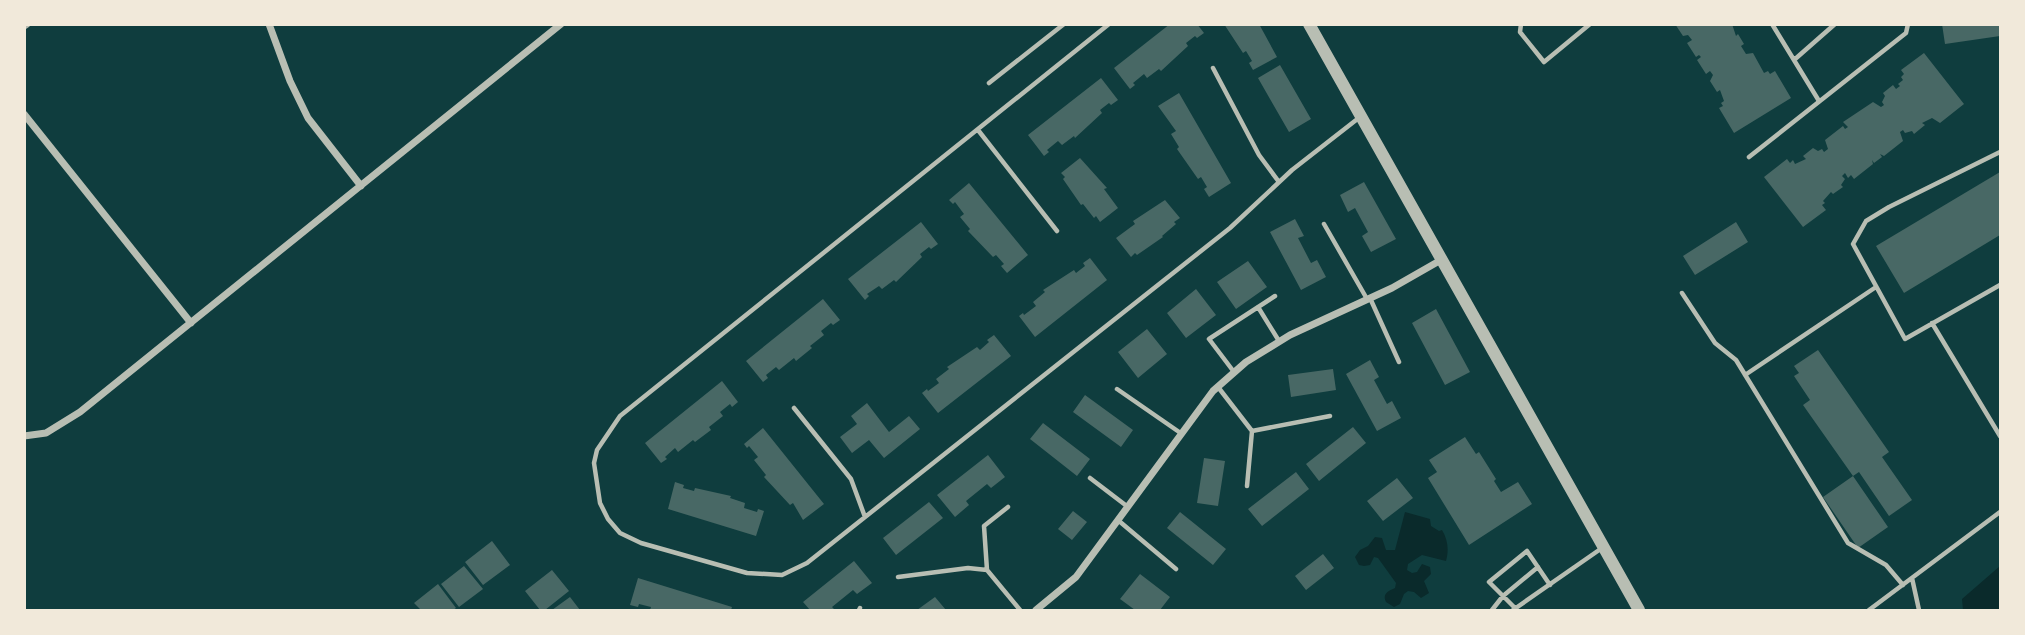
<svg xmlns="http://www.w3.org/2000/svg" width="2025" height="635" font-family="'Archivo Narrow',sans-serif">
  <style>
    .water { fill: #0a2a2b }
    .building { fill: #486865 }
    .lines { fill: none; stroke-linecap: round; stroke-linejoin: round }
    .service { stroke: #b8beb3; stroke-width: 4.5 }
    .minor { stroke: #b8beb3; stroke-width: 7 }
    .tertiary { stroke: #b8beb3; stroke-width: 12 }
  </style>
  <rect width="100%" height="100%" fill="#0f3d3e"/>
  <path class="water" d="M1405,512L1430,519L1431,526L1439,531L1442,530C1448,540 1449,550 1446,561L1422,555L1408,564L1407,570L1412,573L1417,572L1422,564L1430,567L1431,574L1424,581L1429,593L1421,598L1414,592L1408,591L1404,594L1400,604L1394,607L1386,602C1382,594 1388,591 1395,588L1396,583L1378,558L1374,557L1370,565L1364,566L1359,565L1355,557L1360,550L1368,546L1375,537L1382,538L1386,550H1395Z
    M2000,566V610H1963L1962,599Z"/>
  <path class="building" d="M1170,24H1197L1204,33L1197,38L1195,36L1186,43L1188,46L1161,71L1159,69L1147,78L1144,74L1133,83L1135,85L1130,89L1114,68Z
    M1224,24H1259L1277,57L1253,70L1249,63L1252,61L1246,51L1243,53Z
    M1675,24H1732L1736,36L1738,34L1744,44L1741,46L1746,54L1753,53L1764,73L1768,71L1770,74L1775,71L1791,98L1734,133L1719,108L1723,106L1721,103L1724,101L1720,90L1717,92L1710,81L1713,75L1710,71L1706,74L1697,60L1701,57L1699,55L1696,57L1687,43L1692,40L1688,35L1683,36Z
    M1942,24H2000V36L1945,44Z
    M1924,53L1964,104L1940,123L1932,118L1922,123L1925,125L1914,134L1912,131L1905,133L1903,130L1900,132L1903,141L1884,156L1880,154L1882,157L1874,163L1872,160L1873,164L1854,179L1851,175L1848,178L1845,173L1842,176L1845,179L1841,185L1843,187L1833,194L1831,192L1823,201L1825,203L1822,205L1826,210L1803,227L1764,177L1787,159L1790,163L1793,160L1795,164L1806,159L1803,156L1813,148L1818,151L1822,149L1824,152L1828,149L1825,140L1843,126L1845,129L1848,127L1843,122L1873,102L1881,107L1884,105L1882,102L1885,96L1883,93L1893,85L1896,89L1900,86L1898,84L1903,80L1901,77L1904,74L1901,70Z
    M1280,65L1311,119L1289,132L1258,78Z
    M1101,78L1118,100L1111,105L1109,103L1100,110L1102,113L1075,138L1074,136L1062,145L1058,141L1047,150L1049,152L1044,156L1028,135Z
    M1179,93L1231,183L1209,197L1204,189L1207,187L1201,177L1198,179L1177,149L1179,147L1171,134L1176,131L1158,106Z
    M1080,158L1107,188L1104,189L1118,208L1100,222L1096,216L1094,218L1083,204L1081,205L1063,179L1065,177L1061,173Z
    M2000,172V235L1904,293L1876,246Z
    M1364,182L1396,239L1371,252L1362,236L1368,232L1355,208L1348,212L1340,195Z
    M969,183L1028,255L1007,273L1001,266L1004,264L996,255L993,257L968,231L970,229L960,217L964,214L955,202L953,204L949,200Z
    M1165,200L1180,218L1174,222L1176,224L1162,236L1163,237L1137,255L1135,253L1131,257L1116,238L1135,224L1133,221Z
    M1295,219L1304,236L1298,238L1311,263L1317,260L1326,277L1301,290L1270,232Z
    M921,222L938,244L931,249L929,247L920,254L922,257L896,282L894,280L882,289L879,286L867,294L869,296L865,300L848,279Z
    M1736,222L1748,242L1695,275L1683,256Z
    M1090,258L1107,280L1035,337L1019,316L1023,313L1024,315L1036,306L1033,302L1045,292L1043,290L1074,270L1076,273L1085,266L1083,263Z
    M1248,261L1267,287L1236,309L1217,282Z
    M1196,289L1216,315L1186,338L1167,313Z
    M823,299L840,320L833,325L831,323L821,331L824,335L810,346L812,348L796,361L794,358L779,370L776,367L766,375L768,378L763,382L746,361Z
    M1436,309L1470,372L1445,385L1412,323Z
    M1147,329L1167,354L1138,378L1118,352Z
    M994,335L1011,356L938,413L922,393L927,389L928,391L939,383L936,379L949,369L947,367L977,347L980,350L989,342L987,340Z
    M1818,350L1889,452L1882,457L1912,500L1889,516L1859,472L1853,476L1803,405L1810,400L1794,376L1799,373L1794,366Z
    M1370,360L1379,377L1374,380L1387,404L1392,401L1401,418L1377,431L1346,374Z
    M1333,369L1336,390L1291,397L1288,375Z
    M722,381L738,402L732,407L730,404L720,412L723,416L709,427L711,430L695,442L693,440L678,452L675,448L665,457L667,459L661,463L645,443Z
    M1085,395L1133,430L1121,447L1073,412Z
    M867,403L889,432L909,416L920,429L884,458L869,440L852,453L840,437L857,424L851,416Z
    M1043,423L1090,459L1077,476L1030,439Z
    M1353,427L1366,443L1319,481L1306,464Z
    M763,428L824,504L803,520L793,503L790,505L764,477L766,475L754,460L758,457L749,446L747,448L744,444Z
    M1465,437L1476,454L1479,452L1496,479L1494,481L1501,492L1518,482L1532,504L1469,545L1428,478L1437,472L1429,460Z
    M988,455L1005,477L991,488L987,484L966,501L969,505L955,517L937,495Z
    M1204,458L1225,461L1218,506L1197,503Z
    M1296,472L1309,489L1262,526L1248,509Z
    M1853,476L1888,527L1858,548L1823,497Z
    M1397,478L1413,498L1383,521L1367,501Z
    M675,482L684,485L683,488L694,491L695,488L731,496L730,498L745,503L744,508L757,512L758,509L764,511L756,536L668,509Z
    M929,502L943,518L896,555L883,538Z
    M1073,511L1087,522L1072,540L1058,529Z
    M1180,512L1226,549L1213,565L1167,528Z
    M492,541L510,565L483,585L465,562Z
    M1323,554L1334,568L1306,590L1295,576Z
    M854,561L872,583L857,594L853,590L832,607L835,610H810L803,602Z
    M464,566L483,589L459,607L441,584Z
    M552,570L569,591L545,610H540L525,591Z
    M1140,574L1170,597L1160,610H1135L1120,599Z
    M638,578L732,607L731,610H650L651,607L639,604L638,607L630,605Z
    M438,584L456,608L453,610H421L414,603Z
    M570,597L580,610H552Z
    M935,597L946,610H917Z"/>
  <g class="lines">
    <path class="service" d="M1109,24L620,416L597,450L594,463L600,503L608,519L620,533L641,543L747,573L782,575L807,563L1230,228L1292,170L1360,117
      M1521,24L1520,32L1544,62L1590,24
      M1772,24L1819,101
      M1794,60L1835,24
      M1213,68L1259,155L1279,182
      M989,83L1064,24
      M978,130L1057,231
      M2000,152L1889,207L1866,221L1853,244L1905,339L2000,285
      M1749,157L1906,33L1908,24
      M1324,224L1367,299
      M1682,293L1715,343L1736,360L1848,543L1886,565L1903,585
      M1370,298L1399,362
      M1258,307L1279,341
      M1932,323L2000,436
      M1234,372L1209,339L1275,296
      M1745,375L1876,287
      M1218,387L1252,431
      M1117,389L1182,434
      M794,408L851,479L865,517
      M1090,478L1128,507
      M1247,486L1252,431L1330,416
      M1008,507L984,526L987,570L1020,610
      M1119,521L1176,569
      M898,577L968,568L987,570
      M1912,578L1919,610
      M1516,609L1489,582L1527,551L1550,585
      M859,610L860,608
      M1492,610L1503,596L1538,567
      M1513,610L1602,548
      M1869,610L2000,512"/>
    <path class="minor" d="M269,24L290,81L308,118L361,186
      M24,26L27,24
      M24,114L191,323
      M24,436L46,433L80,412L561,24
      M1036,610L1076,577L1213,391L1246,362L1290,335L1392,288L1441,260"/>
    <path class="tertiary" d="M1309,24L1639,610"/>
  </g>
  <rect width="2025" height="635" fill="none" stroke="#f1e9da" stroke-width="52"/>
</svg>
